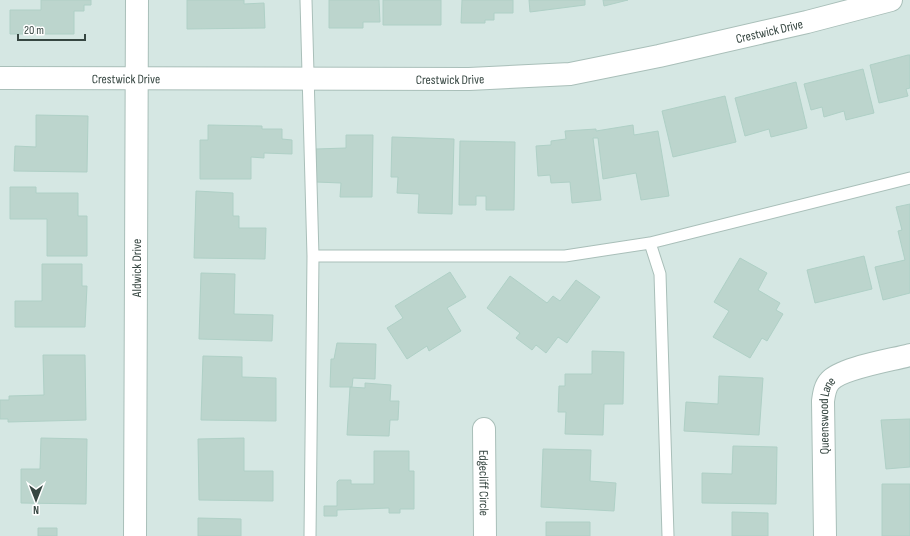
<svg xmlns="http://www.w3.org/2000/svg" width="910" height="536" font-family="'Sofia Sans Condensed',sans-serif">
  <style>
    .residential { fill: #d5e7e3 }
    .building { fill: #bcd5cd; stroke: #afd0c6 }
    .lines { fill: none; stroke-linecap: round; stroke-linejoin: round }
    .service-casing { stroke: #a9bfb9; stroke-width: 13 }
    .minor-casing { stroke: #a9bfb9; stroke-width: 24 }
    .service { stroke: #fff; stroke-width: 11 }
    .minor { stroke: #fff; stroke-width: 22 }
    .labels { text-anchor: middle; stroke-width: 3; stroke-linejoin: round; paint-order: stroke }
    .street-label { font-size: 13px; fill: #364641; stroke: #fff }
  </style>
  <rect width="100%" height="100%" fill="#e7f3f1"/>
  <path class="residential" d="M0,0H910V536H0Z"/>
  <path class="building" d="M41,0H91V5H84V11H74V34H10V10H41Z
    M187,0H244V4L264,3L265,28L187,29Z
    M329,0H379L380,22H363V28H329Z
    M383,0H441V25H383Z
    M462,0H513V13H494V20H485V23H461Z
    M529,0H585V5L530,12Z
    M603,0H628L604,6Z
    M908,55H910V88L906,89L908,96L879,103L870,65Z
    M863,69L874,113L846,120L844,111L824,117L822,107L811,110L804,84Z
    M796,82L807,128L771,137L769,129L745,136L735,98Z
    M725,96L736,142L673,157L662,111Z
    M36,115L88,116L87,172L14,171L15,146L36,147Z
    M208,125L262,126V129H282V139L292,140V154L264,153V158L251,157V179H200V140H208Z
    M633,125L634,135L658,131L669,196L641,200L636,173L603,179L598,138H593L601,200L572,203L570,182L551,183L550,175L538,176L536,146L551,145V141L566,139L565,131L596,129V131Z
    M346,135H373L372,197H340L341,183L316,182V149L346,148Z
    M392,137L454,139L452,214L418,213L419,194L397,193L398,177H391Z
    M460,141L515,142L514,210H486V196H476V205H459Z
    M10,187H36V193H78V216H87V256H47V219H10Z
    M196,191L233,193V216H239V228H266L265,259L194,258Z
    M910,204V293L883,300L875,267L905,260L898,231L902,230L896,207Z
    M864,256L872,289L815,303L807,270Z
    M740,258L767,273L758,290L780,303L776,310L783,314L767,341L762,338L750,358L713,337L729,311L714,302Z
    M42,264H82V286H87L85,327H15V301H42Z
    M450,272L466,297L447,308L461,331L429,351L427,346L407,359L387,328L403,318L395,306Z
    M201,273L235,274L234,314L273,315L272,341L199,339Z
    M510,276L547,303L553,296L560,301L576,280L600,297L567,343L558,337L546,353L536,345L532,350L516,338L520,333L487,308Z
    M337,343L376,344L375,379L353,378L352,387H330L331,359H334Z
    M592,351L624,352L623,404H604L603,435L565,434L566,412H558L559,386H565V374H592Z
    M43,355H85L86,420L8,422V419H0V400H9V396L44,395Z
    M203,356L242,357V377L276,378V421L201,420Z
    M719,376L763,378L759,435L684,431L686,402L718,404Z
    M365,383L391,385L390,401H399L398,420H390L389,436L347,435L350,387L365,388Z
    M910,419V467L886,469L881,420Z
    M41,438L87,439L86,504L21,503V469H40Z
    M244,438V471H273V501L199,500L198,439Z
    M733,446L777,447L776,504L702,503V473L732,474Z
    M543,449L591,450L590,481L616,483L614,511L541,507Z
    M374,451H409V471H414V509H400V513H389V508L337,510V516H324V506H337V482L339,480H351V484H374Z
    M882,484H910V536H882Z
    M732,512L768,513V536H732Z
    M198,518L241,519V536H198Z
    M546,522H590V536H546Z
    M38,528H57V536H38Z"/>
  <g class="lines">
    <g class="service-casing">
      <path id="service" d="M306,0L313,256H565L650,243L910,178
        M650,243L660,274L668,536
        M310,536L313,256"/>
    </g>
    <g class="minor-casing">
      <g id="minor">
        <path id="s1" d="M0,78L469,79L570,74L659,56L807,22L891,0"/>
        <path id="s2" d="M484,429L485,536"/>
        <path id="s3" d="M135,536L137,0"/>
        <path id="s4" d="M825,536L823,401C824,394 825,386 830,381C841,368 892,360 910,355"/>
      </g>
    </g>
    <use href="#service" class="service"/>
    <use href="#minor" class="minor"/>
  </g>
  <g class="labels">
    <g class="street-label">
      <text dy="5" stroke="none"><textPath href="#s1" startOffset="774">Crestwick Drive</textPath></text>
      <text dy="5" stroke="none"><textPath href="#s1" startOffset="126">Crestwick Drive</textPath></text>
      <text dy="5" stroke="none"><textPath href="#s1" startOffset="450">Crestwick Drive</textPath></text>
      <text dy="5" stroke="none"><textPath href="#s3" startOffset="268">Aldwick Drive</textPath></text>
      <text dy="5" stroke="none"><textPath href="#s4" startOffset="121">Queenswood Lane</textPath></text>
      <text dy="5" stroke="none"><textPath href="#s2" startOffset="54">Edgecliff Circle</textPath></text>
    </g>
  </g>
  <g transform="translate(36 500) rotate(180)" stroke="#ffffff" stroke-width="3" paint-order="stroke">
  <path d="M0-3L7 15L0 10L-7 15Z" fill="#364641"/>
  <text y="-6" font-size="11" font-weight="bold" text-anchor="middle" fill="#364641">N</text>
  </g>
  <path d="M18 34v6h67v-6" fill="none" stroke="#364641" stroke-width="2"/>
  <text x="24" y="34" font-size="12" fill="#364641" stroke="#ffffff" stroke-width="3" paint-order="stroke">20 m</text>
</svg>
